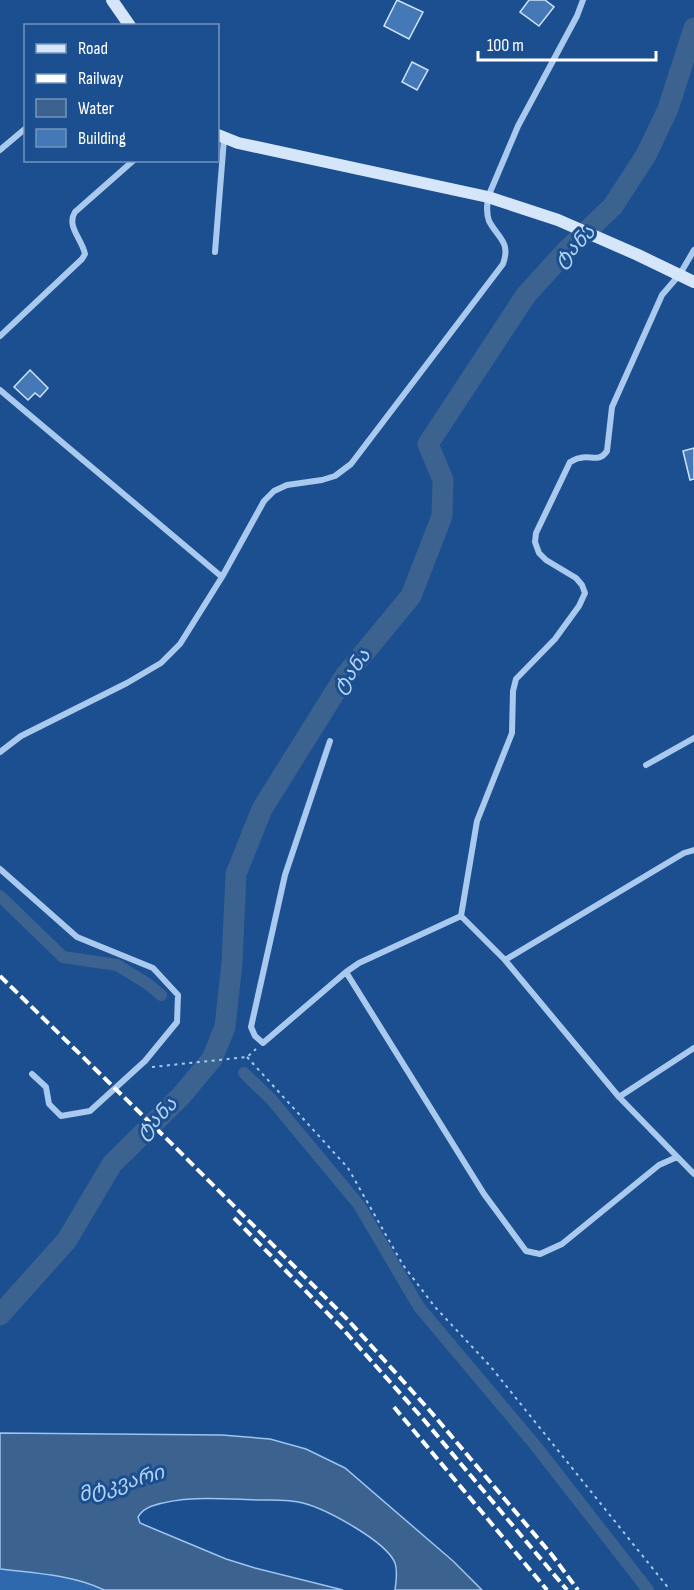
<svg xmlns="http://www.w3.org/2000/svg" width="694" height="1590" font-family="'Sofia Sans Condensed','Noto Sans Georgian',sans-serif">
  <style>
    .green { fill: #2e69ad }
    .water { fill: #3c6290; stroke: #9cc4f0; stroke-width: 1.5 }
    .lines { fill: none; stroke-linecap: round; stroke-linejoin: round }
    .canal { stroke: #3c6290; stroke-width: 12 }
    .river { stroke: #3c6290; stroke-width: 21 }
    .building { fill: #4478b7; stroke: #cfe3fa; stroke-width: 1.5 }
    .path { stroke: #a9c9ee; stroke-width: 2; stroke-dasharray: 3 4.5; stroke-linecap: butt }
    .street { stroke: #a9c9ee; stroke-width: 6 }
    .secondary { stroke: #d6e6fa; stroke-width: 12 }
    .rail { stroke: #fff; stroke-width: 4; stroke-dasharray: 10 4.5; stroke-linecap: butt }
    .labels { text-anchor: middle; stroke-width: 6; stroke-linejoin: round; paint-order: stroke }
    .water-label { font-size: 20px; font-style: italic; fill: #b5d3f5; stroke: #1b4f8f }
  </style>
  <rect width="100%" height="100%" fill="#1b4f8f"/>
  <path class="green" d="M0,1569C34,1573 73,1575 104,1590H0Z"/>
  <path class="water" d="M0,1433L222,1435L270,1439L306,1449L345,1468L453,1561L482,1590H395C396,1582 398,1571 395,1563C386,1541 326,1509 303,1503C289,1499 272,1500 257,1500C223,1499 185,1495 152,1506C146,1508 141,1512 138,1517L140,1523L147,1526L226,1559L255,1568L343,1590H104C73,1575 34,1573 0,1569Z"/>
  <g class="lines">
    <path class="canal" d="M0,896L63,957L117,965L148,984L161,995
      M244,1073L271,1099L359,1205L419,1307L535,1445L648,1590"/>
    <path class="river" d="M0,1315L67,1240L112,1164L181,1096L212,1059L225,1027L232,963L236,874L262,809L345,676L411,596L442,516L443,480L428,444L526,295L566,251L613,206L646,155L668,109L694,28"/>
  </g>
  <path class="building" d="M397,0L423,12L409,39L384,26Z
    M529,0H545L554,7L539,26L520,12Z
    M412,62L428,70L417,90L402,82Z
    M30,370L48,388L40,397L35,393L28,400L14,387Z
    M694,448V479L690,480L683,451Z"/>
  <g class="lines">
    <path class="path" d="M247,1057L348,1168L403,1265L435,1307L491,1367L670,1590
      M152,1067L247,1057L256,1049"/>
    <path class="street" d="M0,150L26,128
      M694,250L680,274L662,295L612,407L607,451C599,463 591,455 580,458C576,458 573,461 570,462L536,533L535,542L539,553L546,560L576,578L582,585L585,593L579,606L555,639L516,679L513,691L512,733L477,821L461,916L505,960L619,1097L694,1174
      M215,252L224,139
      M0,336L82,259L85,254C82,239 66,226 75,212L134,160
      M0,390L222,577
      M330,741L285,875L251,1027L255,1036L263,1043L346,972L359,963L461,916
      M0,752L21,736L127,683L161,663L180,644L222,577L264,501L274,491L287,485L322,480L335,476L351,464L503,264C511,242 498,238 489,221C486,213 487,205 488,197L518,126L577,16L583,0
      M646,765L694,738
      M0,869L77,937L153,968L178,995L177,1022L145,1061L90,1111L61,1116L49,1104L46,1087L32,1074
      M505,960L684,853L694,850
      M346,972L484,1194L526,1251L540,1254L562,1244L659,1165L677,1157
      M619,1097L694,1048"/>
    <path class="secondary" d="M112,0L130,26
      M218,135L238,143L488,197L558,220L638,255L694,282"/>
    <path class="rail" d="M0,976L177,1149L348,1320L431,1412L552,1555L578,1590
      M234,1218L341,1327L424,1420L567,1590
      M394,1407L547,1590"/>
  </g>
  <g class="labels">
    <g class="water-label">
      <text transform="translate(574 246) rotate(-46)" y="7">ტანა</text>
      <text transform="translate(351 671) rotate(-54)" y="7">ტანა</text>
      <text transform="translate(156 1118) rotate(-46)" y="7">ტანა</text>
      <text transform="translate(121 1483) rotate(-16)" y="7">მტკვარი</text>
    </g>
  </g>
  <rect x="24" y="24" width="195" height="138" fill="#1b4f8f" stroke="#7695bc" stroke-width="1.5"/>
  <rect x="36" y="44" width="30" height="9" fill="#d6e6fa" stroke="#7695bc" stroke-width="1.5"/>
  <text x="78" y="54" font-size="18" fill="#ffffff">Road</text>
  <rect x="36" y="74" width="30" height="9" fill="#ffffff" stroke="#7695bc" stroke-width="1.5"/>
  <text x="78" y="84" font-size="18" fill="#ffffff">Railway</text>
  <rect x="36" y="99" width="30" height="18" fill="#3c6290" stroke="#7695bc" stroke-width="1.5"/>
  <text x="78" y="114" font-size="18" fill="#ffffff">Water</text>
  <rect x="36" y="129" width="30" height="18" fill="#4478b7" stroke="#7695bc" stroke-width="1.5"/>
  <text x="78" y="144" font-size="18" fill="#ffffff">Building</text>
  <path d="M478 51v9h178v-9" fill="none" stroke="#ffffff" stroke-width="3"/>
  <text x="487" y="51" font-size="18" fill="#ffffff" stroke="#1b4f8f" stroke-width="4.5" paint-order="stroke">100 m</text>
</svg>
